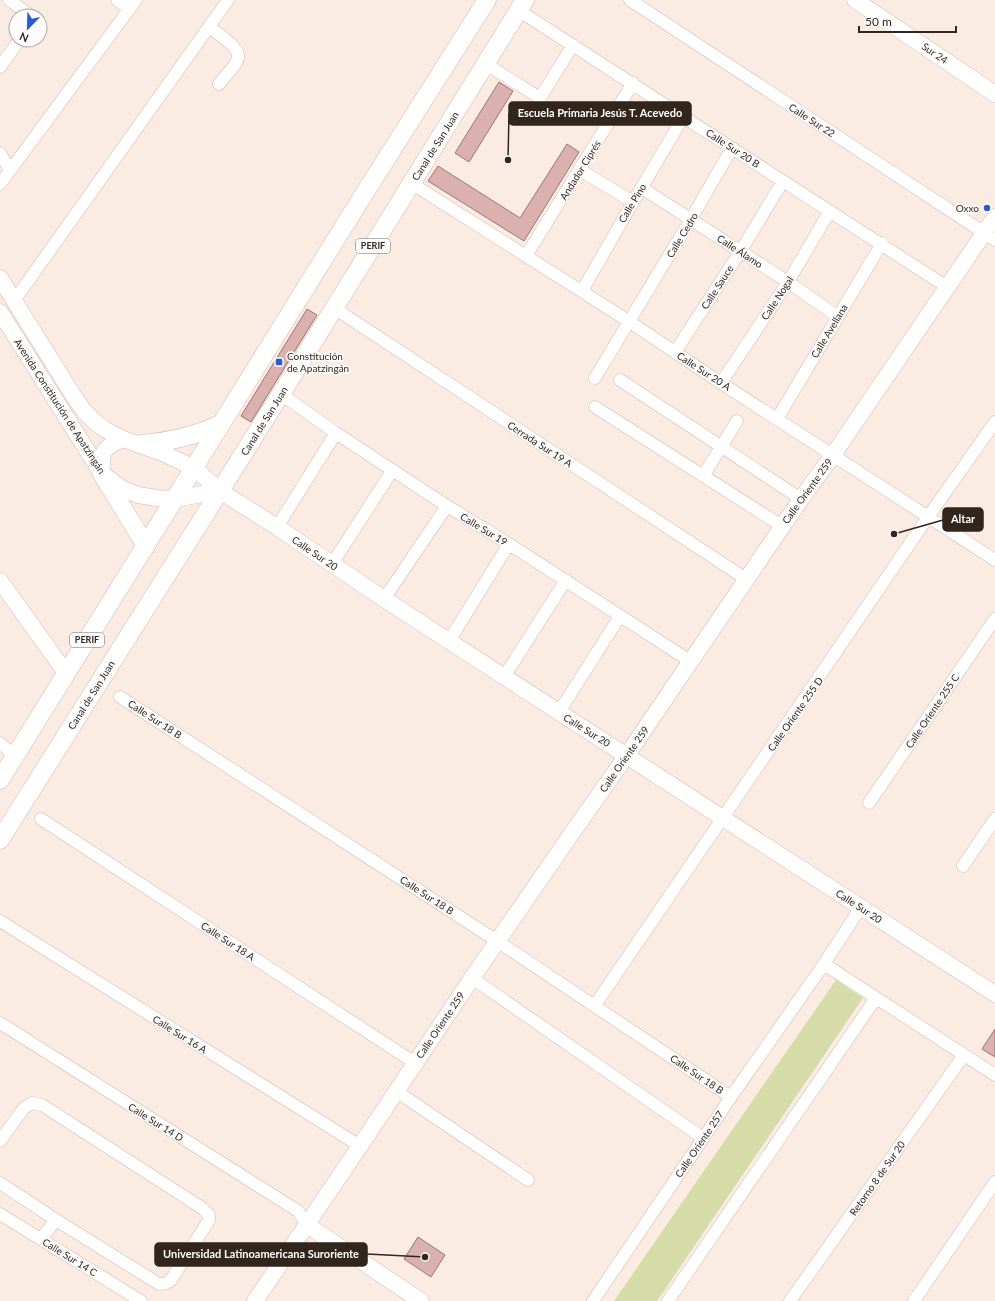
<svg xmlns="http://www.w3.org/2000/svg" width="995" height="1301" font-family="Lato,sans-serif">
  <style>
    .green { fill: #d6dca7 }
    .building { fill: #dab1ae; stroke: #9c7573 }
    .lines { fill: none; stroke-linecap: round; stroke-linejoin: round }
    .street-casing { stroke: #d9b7a3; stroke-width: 13 }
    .secondary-casing { stroke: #d9b7a3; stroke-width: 17 }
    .primary-casing { stroke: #d9b7a3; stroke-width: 19 }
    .street { stroke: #fff; stroke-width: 12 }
    .secondary { stroke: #fff; stroke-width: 16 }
    .primary { stroke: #fff; stroke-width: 18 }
    .poi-dot { fill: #2d5bca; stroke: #fcfcfc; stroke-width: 1.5 }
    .labels { text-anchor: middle; stroke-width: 3.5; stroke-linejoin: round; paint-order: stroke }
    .shield { fill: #fcfcfc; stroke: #6e665f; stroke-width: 1 }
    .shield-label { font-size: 9px; font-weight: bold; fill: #31251c }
    .street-label { font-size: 10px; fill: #31251c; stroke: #fcfcfc }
    .poi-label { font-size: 10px; fill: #31251c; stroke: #fcfcfc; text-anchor: end }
    .leader { fill: none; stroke: #31251c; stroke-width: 1.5 }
    .callout-dot { fill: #31251c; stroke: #fcfcfc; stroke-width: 1.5 }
    .callout { fill: #31251c; stroke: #31251c; stroke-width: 1.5 }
    .callout-label { font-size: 11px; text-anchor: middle; font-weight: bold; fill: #fff }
  </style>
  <rect width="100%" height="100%" fill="#faece3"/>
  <path class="green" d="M836,980L863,998L657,1301H614Z"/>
  <path class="building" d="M499,82L513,91L469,162L455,153Z
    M567,144L579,152L524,241L428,181L438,166L520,218Z
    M307,309L317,315L251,422L241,416Z
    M995,1029V1057L982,1049Z
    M418,1237L445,1255L431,1277L404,1259Z"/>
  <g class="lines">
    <g class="street-casing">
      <path id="street" d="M9,0L31,16
        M117,0L130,9
        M630,0L995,240
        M518,10L947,287
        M209,27C217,33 244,49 237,61C233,69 225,76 219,84
        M486,64L540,98L573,45
        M0,67L18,42
        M0,153L10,170
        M580,170L633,202
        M411,183L630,322L721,383L995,560
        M0,184L136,0
        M642,188L788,282L837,316
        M526,256L633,83
        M582,291L633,202L684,116
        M14,301L228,0
        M334,308L746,579
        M675,352L740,252L783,181
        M595,378L691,219L732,148
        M620,380L801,499
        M721,383L788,282L830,211
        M281,394L336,433L447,506L509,544L690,661
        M595,407L782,526
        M777,419L882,243
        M703,476L737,421
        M277,527L336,433
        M332,564L392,471
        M384,599L447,506
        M449,641L509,544
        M504,677L566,580
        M120,697L497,941L731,1097
        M559,712L620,616
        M0,743L15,756
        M869,803L995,619
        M41,819L415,1063
        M963,866L995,819
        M0,921L360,1146
        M824,964L995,1075
        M472,978L703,1138
        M595,1005L928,517L995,422
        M0,1023L298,1211L307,1225
        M396,1091L528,1180
        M0,1141L24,1108L32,1103L42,1105L202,1208L209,1215V1220L171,1280C167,1283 165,1284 159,1284L56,1220L0,1183
        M0,1214L141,1301
        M41,1239L56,1220
        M593,1301L731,1097L824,964L861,907
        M668,1301L876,998
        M790,1301L964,1055
        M914,1301L995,1182"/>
    </g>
    <g class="secondary-casing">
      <path id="secondary" d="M855,0L995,94
        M0,278L73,395L84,411L95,422L106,430L123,439L165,454L194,468L220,491L277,527L384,599L995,994
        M0,312L102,474L123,489L138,495L157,498L174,499L220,491
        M102,474C101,453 102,447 123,439
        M0,581L66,673
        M307,1225L421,1301
        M255,1301L360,1146L472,978L570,836L627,755L801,499L833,455L995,217"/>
    </g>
    <g class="primary-casing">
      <path id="primary" d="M140,444C169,442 195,436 221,424
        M102,474L146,546
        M0,780L359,202L487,0
        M0,840L281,394L525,0"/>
    </g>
    <use href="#street" class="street"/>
    <use href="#secondary" class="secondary"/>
    <use href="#primary" class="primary"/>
  </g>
  <g class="poi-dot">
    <circle cx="987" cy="208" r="4"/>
    <rect x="275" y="358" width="8" height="8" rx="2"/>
  </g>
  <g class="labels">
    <g class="shield">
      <rect x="356" y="239" width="34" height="14" rx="3"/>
      <rect x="70" y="633" width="34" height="14" rx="3"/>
    </g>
    <g class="shield-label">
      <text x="373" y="249">PERIF</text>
      <text x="87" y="643">PERIF</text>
    </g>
    <g class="street-label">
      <text transform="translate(935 53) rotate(34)" y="4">Sur 24</text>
      <text transform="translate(812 120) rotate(33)" y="4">Calle Sur 22</text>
      <text transform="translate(435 146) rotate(-58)" y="4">Canal de San Juan</text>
      <text transform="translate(733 148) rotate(33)" y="4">Calle Sur 20 B</text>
      <text transform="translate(580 170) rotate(-58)" y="4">Andador Ciprés</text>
      <text transform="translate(632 203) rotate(-59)" y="4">Calle Pino</text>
      <text transform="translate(682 235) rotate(-59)" y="4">Calle Cedro</text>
      <text transform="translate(740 251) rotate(33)" y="4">Calle Álamo</text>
      <text transform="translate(717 287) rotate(-57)" y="4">Calle Sauce</text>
      <text transform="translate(777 298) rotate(-57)" y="4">Calle Nogal</text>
      <text transform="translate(829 331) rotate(-59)" y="4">Calle Avellana</text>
      <text transform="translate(704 371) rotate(33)" y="4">Calle Sur 20 A</text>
      <text transform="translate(60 406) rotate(57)" y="4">Avenida Constitución de Apatzingán</text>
      <text transform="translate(264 421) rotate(-58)" y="4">Canal de San Juan</text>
      <text transform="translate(540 444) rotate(33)" y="4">Cerrada Sur 19 A</text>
      <text transform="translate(807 491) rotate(-54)" y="4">Calle Oriente 259</text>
      <text transform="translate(484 529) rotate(31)" y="4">Calle Sur 19</text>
      <text transform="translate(315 553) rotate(34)" y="4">Calle Sur 20</text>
      <text transform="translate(91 695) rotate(-58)" y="4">Canal de San Juan</text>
      <text transform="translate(932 711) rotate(-56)" y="4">Calle Oriente 255 C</text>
      <text transform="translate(795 714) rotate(-55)" y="4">Calle Oriente 255 D</text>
      <text transform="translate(155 719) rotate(33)" y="4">Calle Sur 18 B</text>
      <text transform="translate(587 730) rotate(32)" y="4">Calle Sur 20</text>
      <text transform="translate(624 759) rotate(-55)" y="4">Calle Oriente 259</text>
      <text transform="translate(427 895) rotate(33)" y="4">Calle Sur 18 B</text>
      <text transform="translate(859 906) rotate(33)" y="4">Calle Sur 20</text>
      <text transform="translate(228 941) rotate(33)" y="4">Calle Sur 18 A</text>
      <text transform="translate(440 1025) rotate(-56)" y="4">Calle Oriente 259</text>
      <text transform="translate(180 1034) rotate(32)" y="4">Calle Sur 16 A</text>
      <text transform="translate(697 1074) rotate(34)" y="4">Calle Sur 18 B</text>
      <text transform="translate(156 1122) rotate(32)" y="4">Calle Sur 14 D</text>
      <text transform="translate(699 1144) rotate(-56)" y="4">Calle Oriente 257</text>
      <text transform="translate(877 1178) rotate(-55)" y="4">Retorno 8 de Sur 20</text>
      <text transform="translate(70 1257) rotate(32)" y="4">Calle Sur 14 C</text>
    </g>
    <g class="poi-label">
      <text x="979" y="212">Oxxo</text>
      <text x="287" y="360" text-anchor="start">Constitución<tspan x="287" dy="12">de Apatzingán</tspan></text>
    </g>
  </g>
  <path class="leader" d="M508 160L509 113M894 534L943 520M425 1257L367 1254"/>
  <g class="callout-dot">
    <circle cx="508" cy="160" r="4"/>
    <circle cx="894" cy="534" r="4"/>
    <circle cx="425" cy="1257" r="4"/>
  </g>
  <g class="callout">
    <rect x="509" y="102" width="182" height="23" rx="4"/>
    <rect x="943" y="508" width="40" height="23" rx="4"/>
    <rect x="155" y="1243" width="212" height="23" rx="4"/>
  </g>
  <g class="callout-label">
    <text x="600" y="117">Escuela Primaria Jesús T. Acevedo</text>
    <text x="963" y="523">Altar</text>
    <text x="261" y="1258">Universidad Latinoamericana Suroriente</text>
  </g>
  <g transform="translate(28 28) rotate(203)"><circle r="19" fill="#fcfcfc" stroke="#aba6a2"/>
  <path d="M0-3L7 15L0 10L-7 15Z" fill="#2d5bca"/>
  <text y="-6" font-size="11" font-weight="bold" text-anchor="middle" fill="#31251c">N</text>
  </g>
  <path d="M859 26v6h97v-6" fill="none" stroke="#31251c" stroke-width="2"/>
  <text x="865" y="26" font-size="12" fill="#31251c" stroke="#fcfcfc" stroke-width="3" paint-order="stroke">50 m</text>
</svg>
